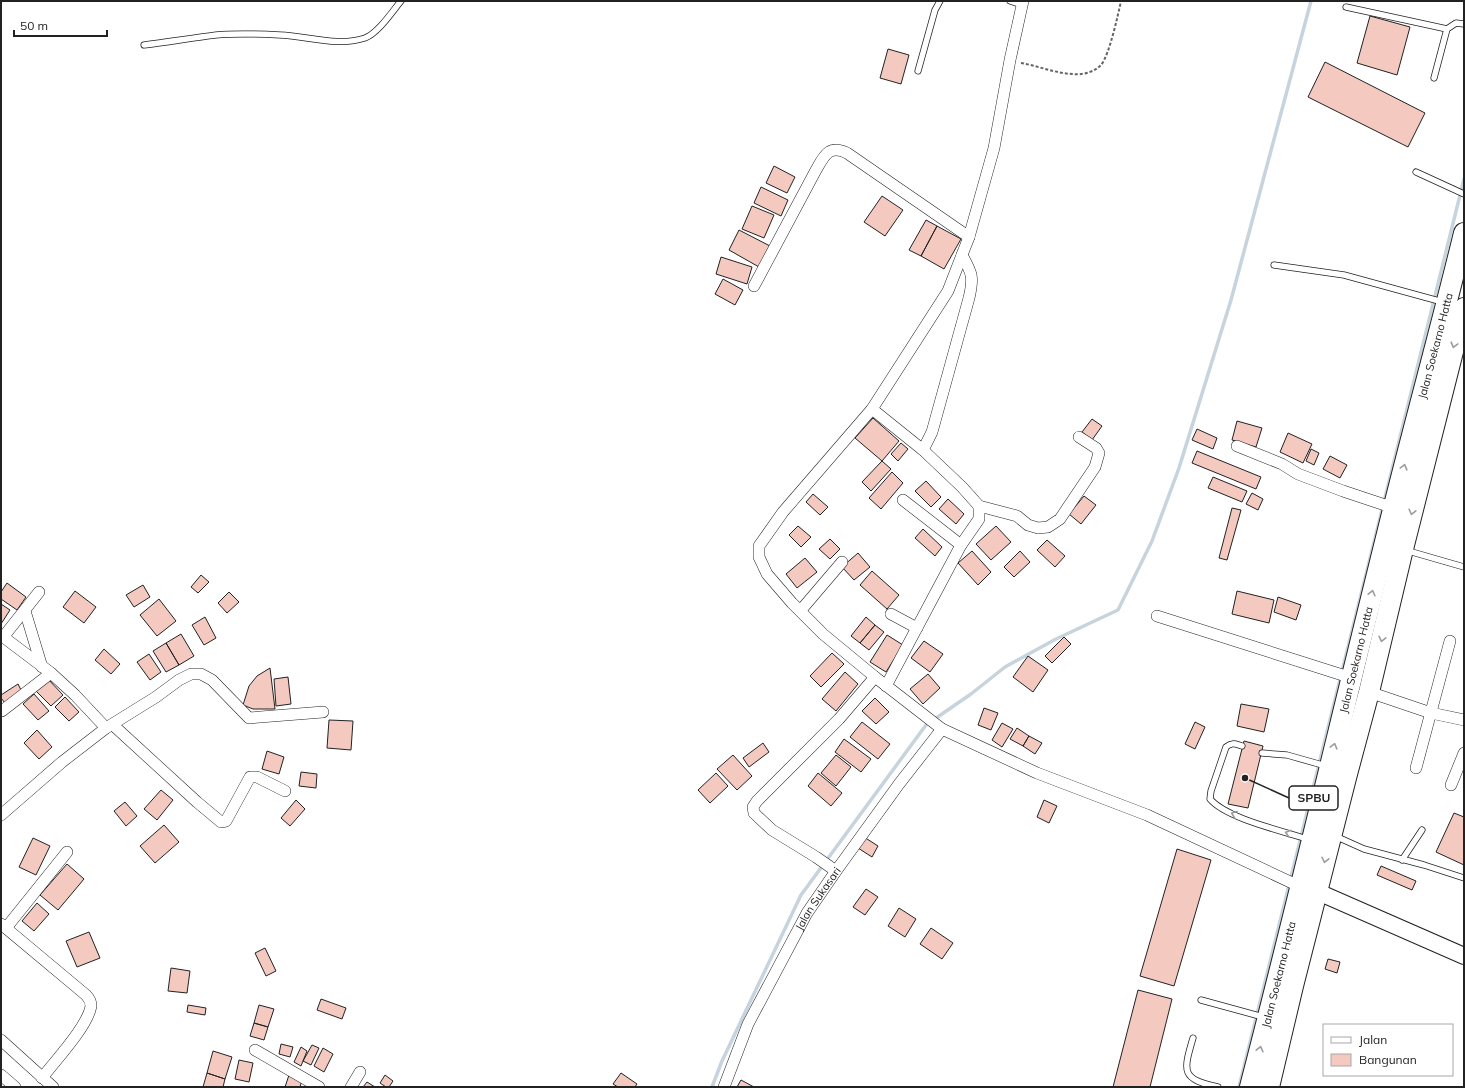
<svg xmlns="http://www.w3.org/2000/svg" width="1465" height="1088" font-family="Mulish,sans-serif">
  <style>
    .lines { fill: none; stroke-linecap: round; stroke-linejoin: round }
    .stream { stroke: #c7d3dd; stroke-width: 3.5 }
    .building { fill: #f3c9c0; stroke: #222 }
    .lane-casing { stroke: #222; stroke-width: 7 }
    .street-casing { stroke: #222; stroke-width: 12 }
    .secondary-casing { stroke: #222; stroke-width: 18 }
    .highway-casing { stroke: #222; stroke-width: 22 }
    .path { stroke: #646464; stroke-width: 2; stroke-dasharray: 3 2; stroke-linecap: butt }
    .lane { stroke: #fff; stroke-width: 5.5 }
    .street { stroke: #fff; stroke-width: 11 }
    .secondary { stroke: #fff; stroke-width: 16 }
    .highway { stroke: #fff; stroke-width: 20 }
    .oneway { stroke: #9c9c9c }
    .labels { text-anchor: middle; stroke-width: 3; stroke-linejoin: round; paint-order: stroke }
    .street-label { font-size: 11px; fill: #222; stroke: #fff }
    .leader { fill: none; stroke: #222; stroke-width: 1.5 }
    .callout-dot { fill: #222; stroke: #fff; stroke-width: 1.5 }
    .callout { fill: #fff; stroke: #222; stroke-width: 1.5 }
    .callout-label { font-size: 12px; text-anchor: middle; font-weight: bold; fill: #222 }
  </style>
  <rect width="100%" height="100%" fill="#fff"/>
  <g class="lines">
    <path class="stream" d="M712,1087L722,1061L801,895L926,725L971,694L1005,667L1056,639L1118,610L1152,541L1179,468L1231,300L1311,1
      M1239,1087L1464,179"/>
  </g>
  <path class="building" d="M1370,16L1410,27L1397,75L1357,63Z
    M888,49L909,55L901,84L880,78Z
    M1325,62L1425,113L1408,147L1308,97Z
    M774,166L795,177L787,193L766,183Z
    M761,187L788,200L781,216L754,203Z
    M882,196L903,210L885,236L864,222Z
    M752,206L774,215L764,238L742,229Z
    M926,220L937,226L921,256L909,250Z
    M937,226L961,239L944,269L921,256Z
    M739,230L770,246L759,267L729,250Z
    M721,257L752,267L747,284L716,274Z
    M723,279L743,290L735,305L715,294Z
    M873,418L899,441L882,461L855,438Z
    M1092,419L1102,426L1092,440L1082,432Z
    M1237,421L1262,428L1256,447L1232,440Z
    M1197,429L1217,438L1213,449L1192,440Z
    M1288,433L1312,444L1303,463L1280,452Z
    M901,443L908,449L898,461L891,454Z
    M1311,449L1319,453L1314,465L1306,461Z
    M1197,451L1261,477L1256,489L1192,463Z
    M1330,456L1347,465L1340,478L1323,469Z
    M882,461L891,469L871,491L862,482Z
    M892,472L903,483L881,509L869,498Z
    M1213,477L1247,491L1242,502L1208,488Z
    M926,481L941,497L931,507L915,491Z
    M1252,493L1263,499L1258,510L1246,504Z
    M813,494L828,507L820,515L806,502Z
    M1084,496L1096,505L1081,524L1069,514Z
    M948,499L964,514L956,524L939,509Z
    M1232,508L1241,510L1227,560L1219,558Z
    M798,526L811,537L801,547L789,535Z
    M996,526L1011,542L991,560L976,544Z
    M923,529L942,547L935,556L915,538Z
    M830,539L840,549L830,559L819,549Z
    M1047,540L1065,556L1055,567L1037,550Z
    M972,551L991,572L978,585L958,563Z
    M1020,551L1030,562L1014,577L1004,567Z
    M858,553L870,567L854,580L842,567Z
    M805,558L817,572L797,588L786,574Z
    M872,571L899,595L887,609L860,585Z
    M201,575L209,582L198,593L191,587Z
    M7,583L26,597L17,610L1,599V592Z
    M143,585L150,597L134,607L126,595Z
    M75,591L96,607L84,623L63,607Z
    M1237,591L1274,600L1269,623L1232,614Z
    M229,592L239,602L227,613L218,603Z
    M1278,597L1301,605L1296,620L1274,612Z
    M159,599L176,621L157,636L140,615Z
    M1,604L10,610L1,624Z
    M205,617L216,638L204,645L192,625Z
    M866,617L875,625L860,643L851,636Z
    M875,625L884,632L869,650L860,643Z
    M181,634L194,656L179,665L166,643Z
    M887,635L903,645L886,672L870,662Z
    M1064,637L1071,644L1052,663L1045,656Z
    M924,641L943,654L930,672L911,658Z
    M166,643L179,665L166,672L153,651Z
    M104,649L120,664L111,674L95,660Z
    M832,653L844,664L821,687L810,676Z
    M149,654L161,672L150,680L137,662Z
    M1028,656L1048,670L1033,692L1013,677Z
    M270,668L275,709H253L243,705L249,686L257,676Z
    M845,672L858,684L836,711L822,699Z
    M928,674L940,688L923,704L910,689Z
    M288,677L291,704L276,706L274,679Z
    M48,679L63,695L51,706L36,691Z
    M18,684L22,692L5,703L1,698V695Z
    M34,694L49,711L38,720L23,704Z
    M65,697L79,712L69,721L55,707Z
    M875,698L889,712L876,724L862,711Z
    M1241,704L1269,709L1264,732L1237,726Z
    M984,708L998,713L991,730L978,725Z
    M329,720L353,721L351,750L327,748Z
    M862,722L890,744L878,759L850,737Z
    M1195,722L1205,727L1195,749L1185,744Z
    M1002,723L1013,729L1002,747L992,740Z
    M1017,728L1029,736L1023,746L1010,739Z
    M37,730L52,747L39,759L24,743Z
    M1029,736L1042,743L1035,754L1023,746Z
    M844,739L871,759L861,772L835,752Z
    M1244,741L1263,746L1248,808L1228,804Z
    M763,743L769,752L749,767L743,758Z
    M267,751L284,757L279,774L262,769Z
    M733,755L752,776L737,790L717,769Z
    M836,755L851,767L836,786L821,773Z
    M301,772L317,774L316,788L299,786Z
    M716,773L728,786L710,803L698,790Z
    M818,773L842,793L831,806L808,786Z
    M161,790L173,800L157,820L144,809Z
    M296,800L305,809L290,826L281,818Z
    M1044,800L1057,806L1049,823L1037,817Z
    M125,802L137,816L126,826L114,811Z
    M1454,813L1464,817V865L1436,852Z
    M164,825L179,842L155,863L140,846Z
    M864,837L878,846L872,857L858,848Z
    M33,838L50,846L36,875L19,867Z
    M1177,849L1211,860L1174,986L1140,976Z
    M67,864L84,879L58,910L40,895Z
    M1381,866L1416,881L1412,890L1377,875Z
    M866,889L878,897L865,915L853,907Z
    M37,903L49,914L34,931L22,921Z
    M899,908L916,919L905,937L888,926Z
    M931,928L953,943L942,959L920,944Z
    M89,932L100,958L77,967L66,941Z
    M265,948L276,971L266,976L255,953Z
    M1328,959L1340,962L1337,973L1325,969Z
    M171,968L190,971L187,993L168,991Z
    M1138,990L1172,999L1150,1087H1113Z
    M321,999L346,1008L342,1019L317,1010Z
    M188,1005L206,1008L205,1015L187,1012Z
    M259,1005L274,1009L268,1027L254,1023Z
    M254,1023L268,1027L264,1040L250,1036Z
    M281,1044L293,1047L290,1057L279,1054Z
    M312,1045L319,1048L311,1065L303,1061Z
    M301,1047L307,1051L301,1066L294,1062Z
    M323,1048L333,1054L324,1072L314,1066Z
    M213,1051L232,1057L225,1079L207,1073Z
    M239,1060L253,1063L249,1082L235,1079Z
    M207,1073L225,1079L223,1087H203Z
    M621,1073L637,1084L635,1087H618L613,1084Z
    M289,1075L302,1080L300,1087H285Z
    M385,1075L393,1081L389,1087H386L380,1083Z
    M741,1080L754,1087H737Z
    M367,1082L375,1087H363Z"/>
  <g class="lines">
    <g class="lane-casing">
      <path id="lane" d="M1010,1L1022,5
        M1346,7L1447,29L1456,23L1464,24
        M144,45C168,42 192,38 216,35C237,33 260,34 280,35C308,36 338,47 365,38C378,33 392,12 401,1
        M918,71L935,10L940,1
        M1434,78L1447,29
        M1416,172L1464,194
        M1274,265L1344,275L1439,301H1444
        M1405,550L1464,567
        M1242,746C1235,744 1232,742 1226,747L1211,791L1210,799C1227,819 1284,831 1310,840
        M1262,753L1287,755L1326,766
        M1335,836L1364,849L1424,865L1464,878
        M1402,860L1422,830
        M1201,1000L1263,1017
        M1193,1038C1183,1072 1181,1079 1218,1087"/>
    </g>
    <g class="street-casing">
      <g id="street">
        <path d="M1023,1L1010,60L994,148L969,237L948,291L872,409L783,512L759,546V557L767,574L792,603L823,634L875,677L942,729L1037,773L1147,815L1301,887"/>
        <path d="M962,255C972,273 974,277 969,298L932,432L923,450L962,487L979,506L1017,516L1028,525L1038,528L1048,527L1060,519L1095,467L1099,453L1096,448L1079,437"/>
        <path d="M754,286L816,170C824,156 829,144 847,153L969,237"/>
        <path d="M872,409L923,450"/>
        <path d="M1237,446L1282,464L1298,474L1343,491L1394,508"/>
        <path d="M903,500L961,545"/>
        <path d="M39,592L4,636L6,639L51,673L75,695L106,728"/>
        <path d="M801,610L842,562"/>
        <path d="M25,611L42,667"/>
        <path d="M891,614L917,628"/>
        <path d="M1157,616L1352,678"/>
        <path d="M886,686L961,545L979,519V506"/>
        <path d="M1369,692L1431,713L1464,720"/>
        <path d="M2,711L51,673"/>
        <path d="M113,725L197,802L221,822L226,821L250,777H257L285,791"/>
        <path d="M1416,768L1450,641"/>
        <path d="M1451,785L1464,753"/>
        <path d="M1,815L62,762L106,728L156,697L179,680L191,674H201L212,680L249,718L323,712"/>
        <path d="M836,871L816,857L772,830L754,813L753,807L757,801L839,719L875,677"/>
        <path d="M1,924L86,995C89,998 91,1002 91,1006C88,1026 55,1061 42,1078"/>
        <path d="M6,928L67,852"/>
        <path d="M1,1040L53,1087"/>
        <path d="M255,1050L319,1087"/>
        <path d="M1,1075L15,1087"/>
        <path d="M351,1087L360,1072"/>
        <path id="s1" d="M724,1087L748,1024L807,913L836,871L899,784L942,729"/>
      </g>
    </g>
    <g class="secondary-casing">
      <path id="secondary" d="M1318,892L1464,956"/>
    </g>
    <g class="highway-casing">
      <g id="highway">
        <path id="s2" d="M1250,1087C1297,906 1340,723 1385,542C1410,439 1439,336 1464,233"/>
        <path d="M1269,1087L1293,986L1347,774L1369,692L1403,549L1464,308"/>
      </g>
    </g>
    <path class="path" d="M1021,63C1038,66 1055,73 1072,74C1082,75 1093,73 1101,65C1109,56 1118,15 1121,1"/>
    <use href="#lane" class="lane"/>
    <use href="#street" class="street"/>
    <use href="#secondary" class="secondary"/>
    <use href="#highway" class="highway"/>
  </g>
  <defs><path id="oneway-chevron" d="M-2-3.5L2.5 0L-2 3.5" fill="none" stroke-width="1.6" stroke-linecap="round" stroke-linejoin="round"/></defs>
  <g class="oneway">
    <use href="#oneway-chevron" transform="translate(1454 345) rotate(105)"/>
    <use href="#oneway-chevron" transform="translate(1404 467) rotate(-75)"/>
    <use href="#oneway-chevron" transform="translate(1412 512) rotate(104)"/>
    <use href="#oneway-chevron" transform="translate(1372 593) rotate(-76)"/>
    <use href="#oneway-chevron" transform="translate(1382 639) rotate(103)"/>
    <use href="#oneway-chevron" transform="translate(1334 746) rotate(-75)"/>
    <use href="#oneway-chevron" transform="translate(1234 814) rotate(-159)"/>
    <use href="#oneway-chevron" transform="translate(1288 833) rotate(-163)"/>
    <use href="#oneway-chevron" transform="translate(1325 860) rotate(103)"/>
    <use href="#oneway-chevron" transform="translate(1260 1049) rotate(-76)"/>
  </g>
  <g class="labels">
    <g class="street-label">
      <text dy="4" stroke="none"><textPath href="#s2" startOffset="764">Jalan Soekarno Hatta</textPath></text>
      <text dy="4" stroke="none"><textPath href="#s2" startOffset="440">Jalan Soekarno Hatta</textPath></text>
      <text dy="4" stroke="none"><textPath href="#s1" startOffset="211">Jalan Sukasari</textPath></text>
      <text dy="4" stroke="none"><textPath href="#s2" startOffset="116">Jalan Soekarno Hatta</textPath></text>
    </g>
  </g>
  <path class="leader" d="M1245 778L1289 798"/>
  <circle class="callout-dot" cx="1245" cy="778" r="4"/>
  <rect class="callout" x="1289" y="786" width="49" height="24" rx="4"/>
  <g class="callout-label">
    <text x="1314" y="802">SPBU</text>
  </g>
  <rect width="1465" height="1088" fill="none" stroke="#222222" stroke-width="4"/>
  <rect x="1323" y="1024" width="130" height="52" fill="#ffffff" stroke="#a7a7a7"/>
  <rect x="1331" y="1037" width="20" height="6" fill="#ffffff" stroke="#a7a7a7"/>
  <text x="1359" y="1044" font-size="12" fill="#222222">Jalan</text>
  <rect x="1331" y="1054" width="20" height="12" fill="#f3c9c0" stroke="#a7a7a7"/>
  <text x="1359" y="1064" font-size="12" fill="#222222">Bangunan</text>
  <path d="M14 30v6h93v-6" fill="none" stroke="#222222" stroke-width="2"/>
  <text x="20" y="30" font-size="12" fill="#222222" stroke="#ffffff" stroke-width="3" paint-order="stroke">50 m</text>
</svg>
